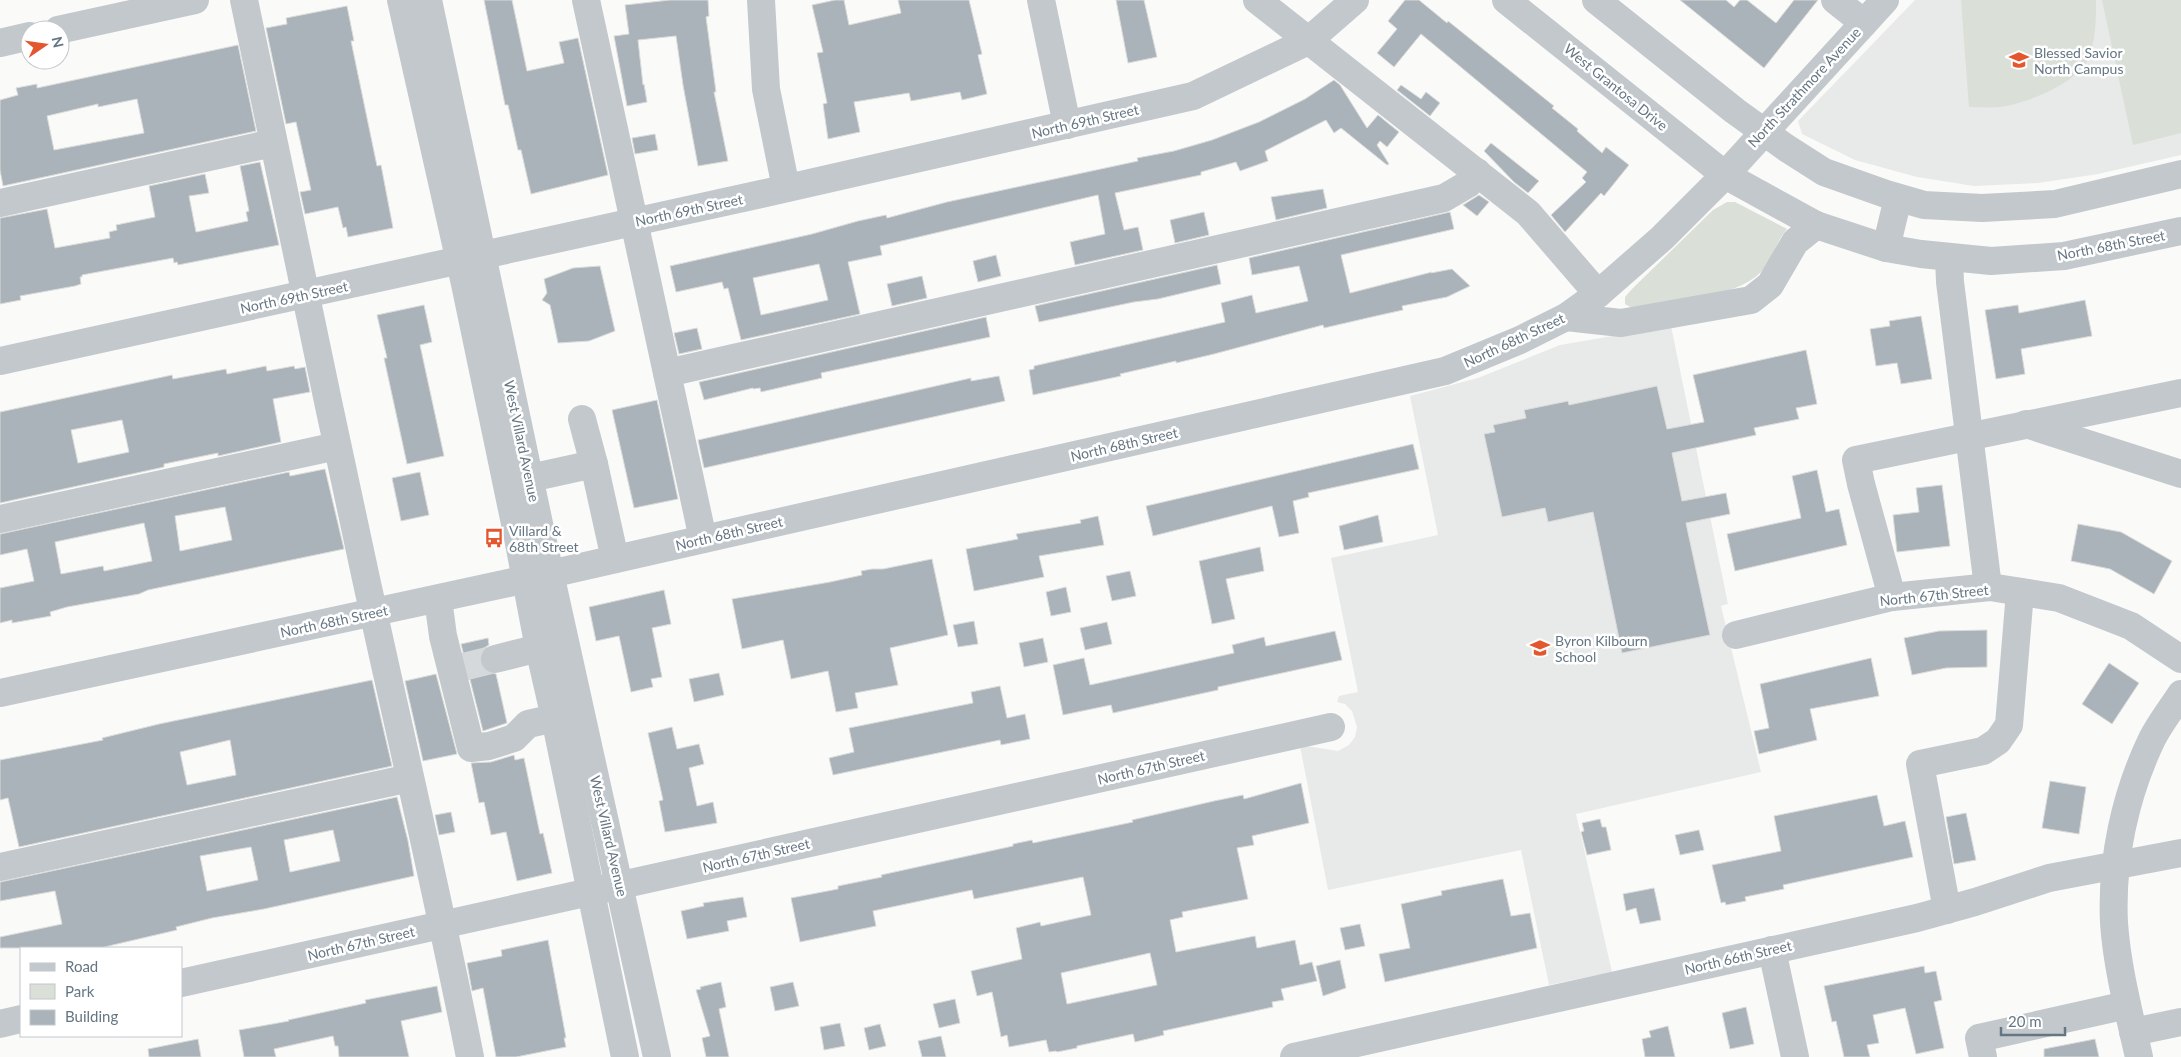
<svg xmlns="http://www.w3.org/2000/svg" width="2181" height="1057" font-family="Lato,sans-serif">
	<rect width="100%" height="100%" fill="#fafaf8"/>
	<!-- built -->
	<g fill="#e8e9e9">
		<path d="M1915,0H2181V155L2098,174L2038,183L1974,186L1917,177L1855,160L1802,134L1798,121Z"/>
		<path d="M1671,326L1728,604L1721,606L1761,772L1576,814L1612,972L1549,985L1521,850L1328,890L1300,746H1306L1338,751L1349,745L1355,737L1357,727L1352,711L1345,704L1337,702L1339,696L1358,692L1331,558L1438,535L1410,396L1478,378L1560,345Z"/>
	</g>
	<!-- green -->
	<g fill="#dadfd7">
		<path d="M1961,0H2096C2096,21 2096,41 2087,61C2075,84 2025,104 2000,107C1990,108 1979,107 1969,107Z"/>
		<path d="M2102,0H2181V133L2133,145Z"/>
		<path d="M1727,202H1735L1787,229C1776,241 1773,259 1761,272C1733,300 1671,299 1632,308L1625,304V297L1632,289L1713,210Z"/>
	</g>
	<!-- building -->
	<g fill="#aab3b9" stroke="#dcdcda" fill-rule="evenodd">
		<path d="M484,0H512L527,71L564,63L559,42L578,38L608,175L531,194L521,150H518L508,105H505Z"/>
		<path d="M670,0H708L709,16L706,17L716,92H714L728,161L698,166L683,85L676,36L638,40L643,85L644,84L647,102L627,106L614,36L629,34L625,5Z"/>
		<path d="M835,0H844L849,25L901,13L898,0H969L982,54L978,55L987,94L962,100L960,92L911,101L909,93L854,102L860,132L828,139L823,104L827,103L817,53L823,52L812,5Z"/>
		<path d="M1116,0H1144L1157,57L1128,63Z"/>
		<path d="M1405,0H1419L1447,23L1448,21L1554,106L1552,108L1578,129L1577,131L1602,153L1606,147L1629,165L1604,196L1601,193L1565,232L1551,215L1586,182L1582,178L1587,172L1421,34L1394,67L1377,53L1397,29L1388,21Z"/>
		<path d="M1680,0H1726L1734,7L1740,0H1747L1776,23L1794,0H1818L1764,68Z"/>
		<path d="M347,6L354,41H351L377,166L381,165L393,228L348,237L346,227L343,228L338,207L305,214L300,192L311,190L296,122L286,124L266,28L287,24L286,18Z"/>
		<path d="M238,45L256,131L3,186L0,170V100L18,95L16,88L37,84V88ZM137,99L144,133L54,150L47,116L98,104V107Z"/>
		<path d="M1334,80L1340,85L1367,128L1378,115L1399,132L1387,147L1380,141L1377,145L1389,164L1387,165L1341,128L1334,133L1326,120L1265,151L1268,161L1240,171L1236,162L1201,172V175L1115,193L1124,230L1138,227L1143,250L1075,265L1070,242L1105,234L1098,195L880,246L882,255L848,262L860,314L741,340L728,288L724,289L722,282L676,292L670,266L812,234L858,221L886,215L887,218L947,202L1138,161L1137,158L1174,151L1212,140L1259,122L1305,99ZM819,264L828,300L761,315L753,278Z"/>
		<path d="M1401,85L1421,99L1426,92L1440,103L1430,116L1397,90Z"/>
		<path d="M655,134L658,150L635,154L632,138Z"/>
		<path d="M1491,143L1539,181L1528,193L1514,182L1484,151Z"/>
		<path d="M260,162L279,245L178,265L177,262L174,263L173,258L82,275V277H80L81,284L75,286L20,296L21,300L0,304V218L47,209L55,248L110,238L109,232L117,230L116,225L155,217L149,186L205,174L209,193L189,196L196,232L248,221L246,212L249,211L240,166Z"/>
		<path d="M1323,189L1327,208L1276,220L1271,197Z"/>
		<path d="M1479,195L1489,202L1477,216L1463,205Z"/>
		<path d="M1204,212L1209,235L1175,243L1170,220Z"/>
		<path d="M1450,212L1454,229L1341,255L1350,293L1432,272L1431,273L1452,269L1470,286L1447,297L1402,306L1403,310L1376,316L1324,328L1323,325L1214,354L1176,363V361L1120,374L1121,376L1033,395L1029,370L1034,369V366L1225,322L1221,303L1252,295L1256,313L1308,301L1299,266L1252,275L1249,258Z"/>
		<path d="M996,255L1001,276L978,282L973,261Z"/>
		<path d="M1217,265L1221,284L1158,299L1134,302L1039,322L1035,306Z"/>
		<path d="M600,266L615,331L589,341L558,343L550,305L542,300L547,293L544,279L573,268Z"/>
		<path d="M922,276L927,298L892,306L887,284Z"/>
		<path d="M2085,300L2092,336L2021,349L2025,374L1996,379L1985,310L2018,305L2019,313Z"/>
		<path d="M424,305L432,342L420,345L444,456L407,464L384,358H387L377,315Z"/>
		<path d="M1921,316L1932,379L1901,384L1897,363L1876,366L1870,329L1890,326L1889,321Z"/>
		<path d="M986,317L990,337L821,373L822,378L761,392L760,388L753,389V388L704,400L699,382Z"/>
		<path d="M697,328L702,349L679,354L674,333Z"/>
		<path d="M1806,350L1817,404L1796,408L1799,419L1754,428L1756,435L1672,453L1682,501L1726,493L1730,514L1686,523L1710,635L1622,653L1593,512L1548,522L1545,508L1502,517L1484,434L1495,432L1493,425L1526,418L1524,410L1568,401L1569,405L1657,386L1667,429L1704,422L1693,375Z"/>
		<path d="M266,366L267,371L294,366L295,369L305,367L310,392L273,399L281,442L218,456V453L164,464V467L0,503V412L172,375L173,379L226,369L227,374ZM122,420L129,452L78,463L71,430Z"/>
		<path d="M999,376L1005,401L704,468L698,440L971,378V381Z"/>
		<path d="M657,400L678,499L634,508L612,410Z"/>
		<path d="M1413,444L1419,469L1308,493L1309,497L1293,501L1299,533L1279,537L1272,506L1153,536L1146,506Z"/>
		<path d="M325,469L344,549L148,590L139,594L67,607L50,612L51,616L12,623V620L0,623V588L34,581L27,549L0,555V534L289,472L290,476ZM225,507L232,540L180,551L175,516ZM144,523L152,561L104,571L103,566L61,574L55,542Z"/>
		<path d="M1817,470L1826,512L1839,509L1847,545L1735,571L1727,534L1801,518L1792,476Z"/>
		<path d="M420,472L429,515L401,521L392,478Z"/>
		<path d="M1942,485L1950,546L1897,552L1893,515L1919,512L1916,488Z"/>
		<path d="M1378,515L1383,542L1344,550L1339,526Z"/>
		<path d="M1098,516L1104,545L1039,556L1044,577L974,591L966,549L1018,539L1016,534L1081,523L1080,520Z"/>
		<path d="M2078,524L2121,532L2172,561L2154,594L2110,569L2071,561Z"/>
		<path d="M1260,547L1264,571L1226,579L1235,619L1212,624L1199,561Z"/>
		<path d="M932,559L948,635L890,648L898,685L855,693L858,708L836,712L828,671L791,679L783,640L742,649L732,599L830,582L862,575L861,571L872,569H883Z"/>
		<path d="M1130,571L1136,596L1112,601L1106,576Z"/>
		<path d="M1066,587L1071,612L1051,616L1046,592Z"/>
		<path d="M664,590L671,624L652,628L662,677L651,679L653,687L631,692L619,636L596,641L589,607Z"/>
		<path d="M974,621L978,644L958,647L953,625Z"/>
		<path d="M1107,622L1112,644L1085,650L1080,628Z"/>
		<path d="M1987,630V667L1946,668L1912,675L1904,638L1939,631Z"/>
		<path d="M1335,631L1342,660L1218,687V690L1113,713L1111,705L1063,715L1053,665L1084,658L1090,685L1234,653L1232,645L1264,637L1266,646Z"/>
		<path d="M488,638L489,645L484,648L480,654V662L484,670L496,674L507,723L483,731L461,644Z"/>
		<path d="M1043,638L1048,662L1024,667L1019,643Z"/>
		<path d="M1871,658L1879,696L1810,709L1817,740L1759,754L1754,731L1769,728L1760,684Z"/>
		<path d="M2109,663L2139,683L2112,724L2082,704Z"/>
		<path d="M719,673L724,695L694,702L689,679Z"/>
		<path d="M436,674L457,754L423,761L405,681Z"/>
		<path d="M372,680L392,766L19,847L8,798L0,800V760L103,740L102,738L159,724ZM230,740L236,775L187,785L180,752Z"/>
		<path d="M1000,686L1007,718L1025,714L1030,739L1001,745L1000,740L833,775L829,758L854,752L849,728L973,703L971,692Z"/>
		<path d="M672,727L677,749L699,744L704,764L689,768L697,806L713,802L717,823L665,832L659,801L663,800L648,733Z"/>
		<path d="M514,755L515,760L524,758L540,834L543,833L552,873L517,881L506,832L491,835L484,802L479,803L471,763L491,762Z"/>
		<path d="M2050,781L2086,787L2079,834L2042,828Z"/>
		<path d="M1301,783L1309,823L1252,836L1254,845L1237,848L1248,899L1182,912L1183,917L1170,920L1176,952L1255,936L1257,948L1295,940L1300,965L1312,962L1317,981L1281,989L1284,1000L1272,1002L1273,1007L1163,1031L1164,1035L1135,1042L1133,1034L1077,1046V1048L1057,1052L1056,1051L1049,1052L1046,1040L1009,1047L1007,1035L1001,1037L992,992L977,996L971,971L1022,959L1016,928L1040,922L1041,926L1091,915L1083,877L974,899L972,890L873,911L876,926L800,942L791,898L838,889V886L882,877L881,875L1013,846V844L1032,840L1033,843L1133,822L1132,820L1214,801L1243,795L1244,799ZM1150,953L1157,985L1067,1004L1061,973Z"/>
		<path d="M1877,795L1884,826L1905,821L1913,857L1783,885L1784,889L1745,897L1746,901L1726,905L1725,902L1721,903L1712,865L1781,851L1774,816Z"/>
		<path d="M397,797L408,841L414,876L264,909L212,918L176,927L177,930L100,948H0V937L62,924L55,891L0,901V882ZM333,830L340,861L290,872L284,840ZM251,847L258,880L207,891L200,856Z"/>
		<path d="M451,812L455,832L439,835L435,815Z"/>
		<path d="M1966,813L1976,860L1954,864L1946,817Z"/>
		<path d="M1600,819L1602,827H1606L1611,850L1587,855L1581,832L1584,831L1582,823Z"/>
		<path d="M1699,830L1704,850L1680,855L1675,835Z"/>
		<path d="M1503,879L1511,916L1530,913L1537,948L1385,982L1379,954L1410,948L1401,904L1442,895L1441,891Z"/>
		<path d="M1654,888L1661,920L1640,924L1636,908L1626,911L1623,894Z"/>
		<path d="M743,897L747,917L727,921L729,931L687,939L681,911L704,906L703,903Z"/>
		<path d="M1360,924L1365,946L1345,950L1340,928Z"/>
		<path d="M548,940L566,1038H564L566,1047L516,1057H496L483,988L472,991L467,963L502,956L501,950Z"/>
		<path d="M1340,960L1346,988L1323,996L1316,966Z"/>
		<path d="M1924,966L1925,973L1936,971L1942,1000L1934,1002L1944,1048L1916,1054L1905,1008L1873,1015L1879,1043L1867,1045L1870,1057H1844L1836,1021L1832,1022L1824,986Z"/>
		<path d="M721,982L726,1007L719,1009L729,1057H706L702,1038L710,1036L696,990L701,989L700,987Z"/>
		<path d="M793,982L799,1006L775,1011L770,987Z"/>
		<path d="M437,986L442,1012L401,1021L409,1057H339L338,1046H335L333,1036L274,1049L276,1057H244L239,1030L289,1021L288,1020L366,1003L365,1000Z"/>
		<path d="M955,999L960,1023L939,1028L933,1004Z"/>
		<path d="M1746,1007L1754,1044L1730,1049L1722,1013Z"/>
		<path d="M840,1023L845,1046L824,1050L820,1027Z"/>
		<path d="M880,1024L886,1046L869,1050L864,1028Z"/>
		<path d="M1668,1026L1675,1057H1645L1642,1039L1651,1037L1649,1031Z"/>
		<path d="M941,1036L946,1057H922L918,1041Z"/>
		<path d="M198,1039L201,1057H149L148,1049Z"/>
		<path d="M2095,1039L2099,1057H2044V1049Z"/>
	</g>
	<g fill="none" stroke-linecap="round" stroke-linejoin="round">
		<!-- minor-tunnel -->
		<path stroke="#d5d9db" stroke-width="28" stroke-dasharray="28 14" stroke-linecap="butt" d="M463,667L495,659"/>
		<!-- minor -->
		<g stroke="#c3c8cc" stroke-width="28">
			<path d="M244,0C285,191 323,383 365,574C400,735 438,895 470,1057"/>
			<path d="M401,0L465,284L518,538L539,648L555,718L625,1057"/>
			<path d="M428,0L541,533L657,1057"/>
			<path d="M586,0L703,539"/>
			<path d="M761,0L766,89L786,188"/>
			<path d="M1041,0L1067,125"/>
			<path d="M1257,0L1528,213L1598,294"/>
			<path d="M1506,0L1725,175L1816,225L1886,248L1921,254L1991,261L2064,256L2181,231"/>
			<path d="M1596,0L1735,111L1785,147L1824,172L1886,194L1924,205L1982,208L2055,204L2181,174"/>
			<path d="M1835,0L1864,23"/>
			<path d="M58,30L195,0"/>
			<path d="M0,43L30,36"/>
			<path d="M0,203L273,143"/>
			<path d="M1886,248L1898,198"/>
			<path d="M1949,257L1950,282L1988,587"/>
			<path d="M1566,317L1621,323L1751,300L1770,285L1795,242L1816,225"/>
			<path d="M0,361L761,194L1193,96L1308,41L1355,0"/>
			<path d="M667,373L1444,198L1468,184L1477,172"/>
			<path d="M582,419L594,464"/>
			<path d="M2026,424L2181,474"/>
			<path d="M530,478L594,464L615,559"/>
			<path d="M0,519L337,446"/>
			<path d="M1892,597L1861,484L1856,460L2181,393"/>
			<path d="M438,599L443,636L471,748L489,746L514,738L528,724L555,718"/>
			<path d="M1736,635L1892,597L1990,587L2059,598L2131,626L2181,659"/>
			<path d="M495,659L539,648"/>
			<path d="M0,693L550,574L1445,371L1520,340L1566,317L1598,294L1662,238L1725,175L1885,0"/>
			<path d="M0,867L410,778"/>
			<path d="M1947,910L1920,764L1983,751L1998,741L2009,725L2020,592"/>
			<path d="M1772,950L1795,1057"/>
			<path d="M181,983L1331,727"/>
			<path d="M0,1024L21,1019"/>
			<path d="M2133,1032L2181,1022"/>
			<path d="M1294,1057L1917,918L1975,902L2049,878L2181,853"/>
			<path d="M1983,1057L1979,1038L2127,1005"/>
			<path d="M2139,1057C2129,1013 2117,967 2114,923C2111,860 2125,795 2152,739C2160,723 2172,708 2181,694"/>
		</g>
	</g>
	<!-- icons -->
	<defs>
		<symbol id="school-bare" viewBox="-9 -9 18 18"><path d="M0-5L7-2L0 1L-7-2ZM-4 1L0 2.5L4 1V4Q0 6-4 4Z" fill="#e4572e" stroke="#fff" stroke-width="2.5" paint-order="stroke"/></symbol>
		<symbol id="bus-bare" viewBox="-9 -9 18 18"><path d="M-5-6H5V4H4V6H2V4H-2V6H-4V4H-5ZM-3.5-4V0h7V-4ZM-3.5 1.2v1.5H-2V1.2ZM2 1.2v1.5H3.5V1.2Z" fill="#e4572e" stroke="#fff" stroke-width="2.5" paint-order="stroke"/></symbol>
	</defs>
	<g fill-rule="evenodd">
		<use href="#school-bare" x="2005" y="46" width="28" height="28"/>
		<use href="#bus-bare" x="480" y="524" width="28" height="28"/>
		<use href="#school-bare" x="1526" y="634" width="28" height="28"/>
	</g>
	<g text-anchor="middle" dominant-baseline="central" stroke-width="5" stroke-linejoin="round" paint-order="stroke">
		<!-- poi labels -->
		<g font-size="14" fill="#657683" stroke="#fff" text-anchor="start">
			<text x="2034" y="52">Blessed Savior<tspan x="2034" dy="16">North Campus</tspan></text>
			<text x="509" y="530">Villard &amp;<tspan x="509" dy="16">68th Street</tspan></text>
			<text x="1555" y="640">Byron Kilbourn<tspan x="1555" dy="16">School</tspan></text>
		</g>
		<!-- street labels -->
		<g font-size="14" fill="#657683" stroke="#fff">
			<text transform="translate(1616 87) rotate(39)">West Grantosa Drive</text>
			<text transform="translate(1804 87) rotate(-47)">North Strathmore Avenue</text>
			<text transform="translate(1085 121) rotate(-13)">North 69th Street</text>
			<text transform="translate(689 210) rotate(-12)">North 69th Street</text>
			<text transform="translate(2111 245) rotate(-11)">North 68th Street</text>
			<text transform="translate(294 297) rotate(-12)">North 69th Street</text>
			<text transform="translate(1514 340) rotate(-25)">North 68th Street</text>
			<text transform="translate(522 441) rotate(78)">West Villard Avenue</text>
			<text transform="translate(1124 444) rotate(-13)">North 68th Street</text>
			<text transform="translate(729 533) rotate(-13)">North 68th Street</text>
			<text transform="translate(1934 595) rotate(-6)">North 67th Street</text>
			<text transform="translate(334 621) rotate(-12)">North 68th Street</text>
			<text transform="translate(1151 767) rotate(-13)">North 67th Street</text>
			<text transform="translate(609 836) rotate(77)">West Villard Avenue</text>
			<text transform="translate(756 855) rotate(-13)">North 67th Street</text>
			<text transform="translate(361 943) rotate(-13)">North 67th Street</text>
			<text transform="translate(1738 957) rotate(-13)">North 66th Street</text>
		</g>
	</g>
	<!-- legend -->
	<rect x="20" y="947" width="162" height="90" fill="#ffffff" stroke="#c1c8cd"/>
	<rect x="30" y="963" width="25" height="8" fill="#c3c8cc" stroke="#c1c8cd"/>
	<text x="65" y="972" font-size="15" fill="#657683">Road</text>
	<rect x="30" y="984" width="25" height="15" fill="#dadfd7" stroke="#c1c8cd"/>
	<text x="65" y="997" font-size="15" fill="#657683">Park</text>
	<rect x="30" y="1010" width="25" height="15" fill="#aab3b9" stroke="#c1c8cd"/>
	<text x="65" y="1022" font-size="15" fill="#657683">Building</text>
	<!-- north arrow -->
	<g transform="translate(45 45) rotate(77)"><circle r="24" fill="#ffffff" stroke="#c1c8cd"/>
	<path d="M0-4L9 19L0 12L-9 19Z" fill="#e4572e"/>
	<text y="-8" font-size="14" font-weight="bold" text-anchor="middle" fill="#657683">N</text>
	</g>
	<!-- scale -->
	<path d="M2001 1027v8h64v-8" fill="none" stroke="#657683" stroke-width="2.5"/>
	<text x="2008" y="1027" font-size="15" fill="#657683" stroke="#ffffff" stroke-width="4" paint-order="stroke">20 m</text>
</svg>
